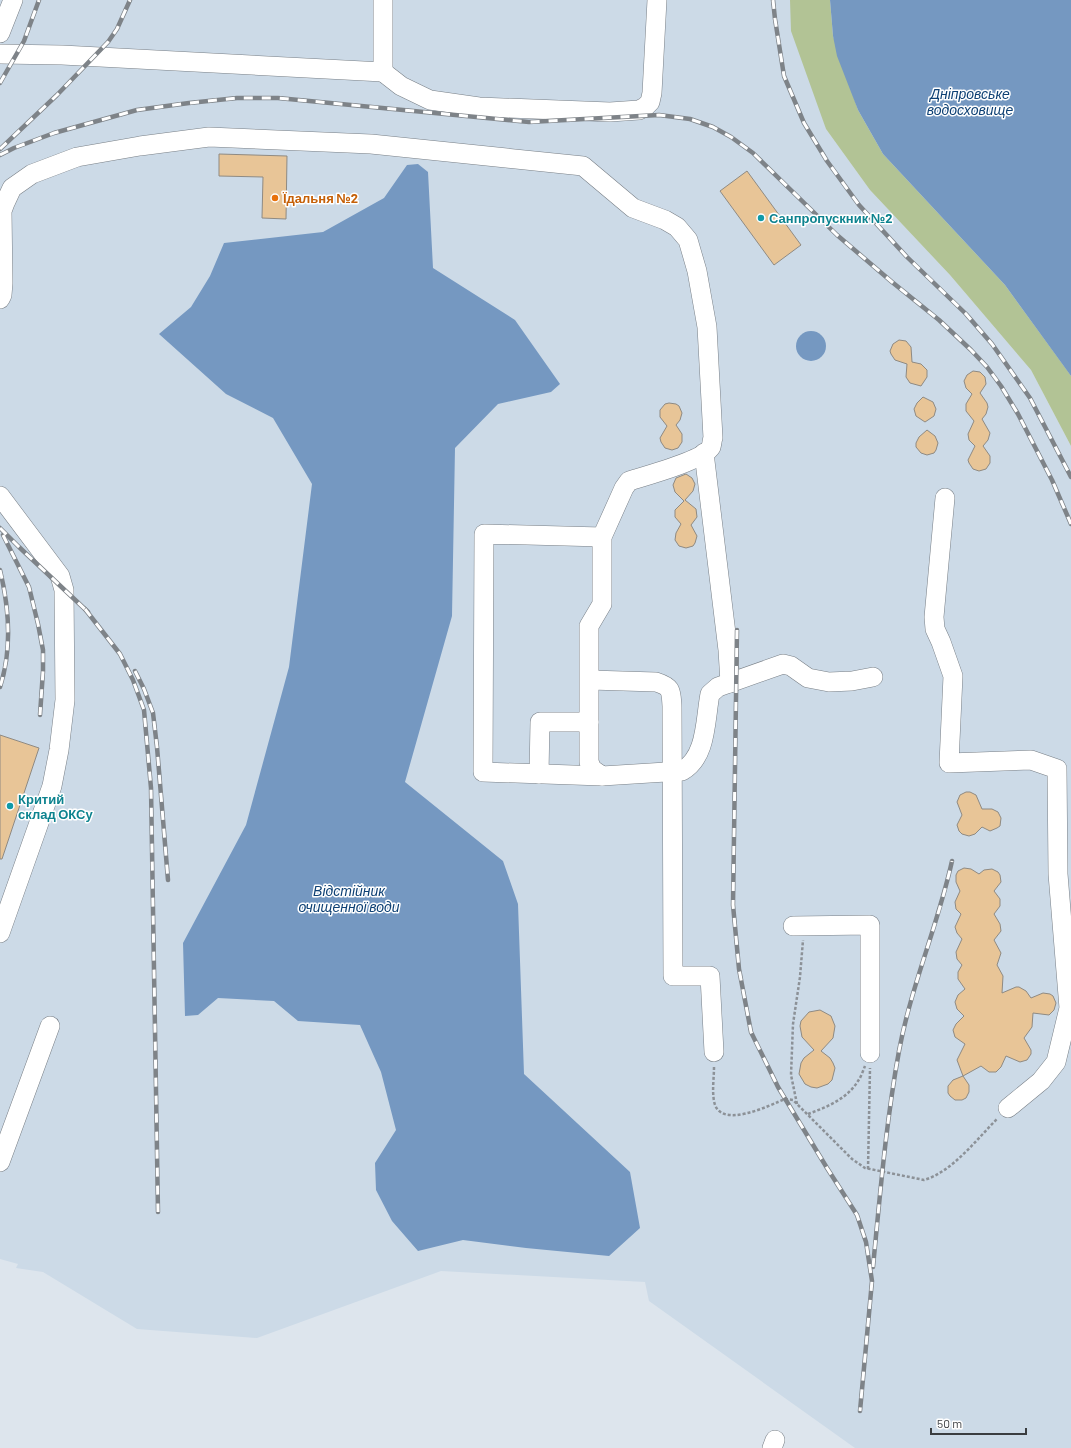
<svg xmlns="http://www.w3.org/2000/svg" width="1071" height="1448" font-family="Barlow,sans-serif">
	<rect width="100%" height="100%" fill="#dde5ed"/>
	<!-- built -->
	<path fill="#ccdae7" d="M0,0H790L826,129L870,190L950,275L1031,370L1071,446V1448H855L649,1301L645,1282L441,1271L257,1338L137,1329L43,1272L16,1268L18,1264L0,1259Z"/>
	<!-- green -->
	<path fill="#b2c395" d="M790,0H830L833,36L858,110L883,154L1005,285L1069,373L1071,376V446L1031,370L950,275L870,190L826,129L791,31Z"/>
	<!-- water -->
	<g fill="#7598c1">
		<path d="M830,0H1071V376L1005,285L883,154L858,110L837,56L833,36Z"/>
		<path d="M418,164L428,172L433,268L515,320L560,384L551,392L498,404L455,448L452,616L405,782L503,861L518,904L524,1074L630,1172L640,1228L609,1256L526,1248L463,1240L418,1251L392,1221L376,1190L375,1163L396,1130L381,1072L360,1025L298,1021L274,1001L218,998L198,1015L185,1016L183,943L246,825L289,667L312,484L273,418L226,394L159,334L191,307L210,276L224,243L323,232L384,198L407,165Z"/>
		<circle cx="811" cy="346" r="15"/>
	</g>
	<!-- building -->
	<g fill="#e8c597" stroke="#8f8a82">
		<path d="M219,154L287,156L286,219L262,218L263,177L219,176Z"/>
		<path d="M747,171L801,245L774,265L720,191Z"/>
		<path d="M899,340L906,341L911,347L912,362L921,364L927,370V377L921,386L910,383L906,377L907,364L895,360L891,354L890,351L893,344Z"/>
		<path d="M973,371L980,372L985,377L986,384L980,393L987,403L988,407L986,414L982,419L990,433L988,440L983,446L990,456V463L986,469L979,471L973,469L969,463L968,460L975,446L969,440L968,434L974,421L966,411V404L972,394L966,388L964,381L967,375Z"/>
		<path d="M923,397L933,402L936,409L934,416L925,422L916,416L914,409L917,403Z"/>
		<path d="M669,403L676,404L679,406L682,413L680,420L676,425L682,434V442L678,448L672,450L665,448L661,442L660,438L667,426L660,417V410L665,404Z"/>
		<path d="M927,430L935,436L938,443L936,450L934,453L927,455L921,453L916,447V443L919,437Z"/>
		<path d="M686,474L692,478L695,484L693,491L685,500L696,509L697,517L691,525L697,536L695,543L693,546L686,548L679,546L675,540L676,533L681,524L675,517V510L684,501L675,492L673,485L676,478Z"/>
		<path d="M0,735L39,748L2,859H0Z"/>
		<path d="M966,792H970L976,795L982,809H992L998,812L1001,818L1000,826L997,828L990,831L982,827L975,834L969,836L962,834L959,831L957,825L962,815L957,802L960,795Z"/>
		<path d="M964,868L971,869L979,874L984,870L992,869L998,872L1000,875L1001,882L994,891L1000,899V906L994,914L1000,924L1001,931L994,940L1001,953L997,965L1003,976L1002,993L1016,987H1019L1026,991L1031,998L1043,993L1050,994L1053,996L1056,1003L1054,1010L1049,1015L1033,1013L1032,1027L1024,1038L1031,1050V1054L1027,1060L1020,1062L1006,1056L1001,1067L996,1072H989L981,1066L963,1076L957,1060L965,1044L955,1037L953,1030L956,1024L964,1016L957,1009L955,1002L958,995L965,989L958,979V972L962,965L957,959L956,952L962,939L957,933L955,927L961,914L956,909L955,902L960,891L956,882V875L958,871Z"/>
		<path d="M820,1010L831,1016L835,1026L833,1038L821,1051L830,1058L833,1063L835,1068L832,1080L828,1084L817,1088L811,1087L805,1084L799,1074L801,1063L804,1058L814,1050L802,1037L800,1026L801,1021L809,1012Z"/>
		<path d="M963,1076L969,1085V1092L966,1098L962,1100H955L950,1096L948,1093V1086L953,1080Z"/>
	</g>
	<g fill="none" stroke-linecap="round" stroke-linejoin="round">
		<defs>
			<g id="minor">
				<path d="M0,33L13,0"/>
				<path d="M0,54L62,55L383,72V0"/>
				<path d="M383,72L401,86L430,100L479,107L610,112L639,110L645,107L650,102L652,93L657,0"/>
				<path d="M0,299L2,295L3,283L2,211L5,203L12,188L32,174L77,157L140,146L209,137L371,144L583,166L633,208L665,220L677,227L688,240L697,271L707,327L713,438C712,440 712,444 711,447C704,460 645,476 629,481L624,488L602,537V604L589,626V762L592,769L602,776L682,771C707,757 705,720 710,694L718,687L783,664L791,666L808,678L829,682L852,681L873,677"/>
				<path d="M704,453L728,650L730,683"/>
				<path d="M0,496L60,576L64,590L65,700L59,750L52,786L0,933"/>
				<path d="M945,498L934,617L935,629L941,642L953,676L949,763L1031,760L1057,769L1058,874L1069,1008L1056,1062L1041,1081L1008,1108"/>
				<path d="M590,680L656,682C672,687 671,691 672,706L673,976H710L714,1052"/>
				<path d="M539,774L540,722H589"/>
				<path d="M602,776L483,772L484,534L602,537"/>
				<path d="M793,926L870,925V1053"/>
				<path d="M0,1162L50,1026"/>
				<path d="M772,1448L775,1440"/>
			</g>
		</defs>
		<!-- minor casing -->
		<use href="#minor" stroke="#787f86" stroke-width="20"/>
		<!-- path -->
		<g stroke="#8c9197" stroke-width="2.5" stroke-dasharray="3 2" stroke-linecap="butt">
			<path d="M714,1067C714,1078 712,1090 714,1101C719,1131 770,1105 785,1099L793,1100L852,1159L865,1168L924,1180C952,1172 977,1139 997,1119"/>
			<path d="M797,1104L791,1075L793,1024L800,977L803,940"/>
			<path d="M808,1114C827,1107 847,1099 858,1081C861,1077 863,1071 865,1066"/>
			<path d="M868,1169L870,1068"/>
		</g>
		<!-- minor -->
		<use href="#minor" stroke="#fff" stroke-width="19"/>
		<defs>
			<g id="rail">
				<path d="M773,0L775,19L784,76L804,123L827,161L859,205L907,257L966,314L992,344L1030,398L1071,477"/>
				<path d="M0,83L24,41L39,0"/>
				<path d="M0,149L57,95L108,42L117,29L130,0"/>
				<path d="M0,155L14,148L54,133L137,110L189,103L237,98H278L529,122L659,115L690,119L713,127L731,137L753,153L837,235L892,282L939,320L971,350L987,367L1001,386L1018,414L1052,480L1071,524"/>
				<path d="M0,528L19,547L88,612"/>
				<path d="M3,535L29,587L38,624L43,650V671L40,715"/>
				<path d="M0,570C9,607 12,650 0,687"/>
				<path d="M85,609L120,654L133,680L144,710L151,788L158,1212"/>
				<path d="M737,630L733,905L739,969L751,1032L778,1087L827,1168L857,1215L866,1242L872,1281L860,1411"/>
				<path d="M135,671L144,689L153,713L157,747L168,880"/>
				<path d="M873,1267C880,1195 886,1122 899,1051C911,986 938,925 952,861"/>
			</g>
		</defs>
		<!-- rail casing -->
		<use href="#rail" stroke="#7e8388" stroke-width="4.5"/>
		<!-- rail -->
		<use href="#rail" stroke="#fff" stroke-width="3" stroke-dasharray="9" stroke-linecap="butt"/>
	</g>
	<!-- markers -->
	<circle fill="#e8710a" stroke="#fff" stroke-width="1.5" cx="275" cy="198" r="4"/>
	<g fill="#0f9aa8" stroke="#fff" stroke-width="1.5">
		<circle cx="761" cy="218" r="4"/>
		<circle cx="10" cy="806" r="4"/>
	</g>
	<g text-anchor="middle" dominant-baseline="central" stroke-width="3" stroke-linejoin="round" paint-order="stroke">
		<!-- food labels -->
		<g font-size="13" font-weight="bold" fill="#c56008" stroke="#fff" text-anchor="start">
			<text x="283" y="198">Їдальня №2</text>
		</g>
		<!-- culture labels -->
		<g font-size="13" font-weight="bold" fill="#0d838f" stroke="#fff" text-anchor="start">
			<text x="769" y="218">Санпропускник №2</text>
			<text x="18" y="799">Критий<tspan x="18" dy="15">склад ОКСу</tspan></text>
		</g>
		<!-- water labels -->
		<g font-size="14" font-style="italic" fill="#0d4074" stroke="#fff">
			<text x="970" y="93">Дніпровське<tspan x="970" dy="16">водосховище</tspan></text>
			<text x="349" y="890">Відстійник<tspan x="349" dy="16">очищенної води</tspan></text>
		</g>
	</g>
	<!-- scale -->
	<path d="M931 1428v6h95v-6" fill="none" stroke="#3a3d40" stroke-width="2"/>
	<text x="937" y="1428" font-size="12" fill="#3a3d40" stroke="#ffffff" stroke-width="3" paint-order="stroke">50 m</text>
</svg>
